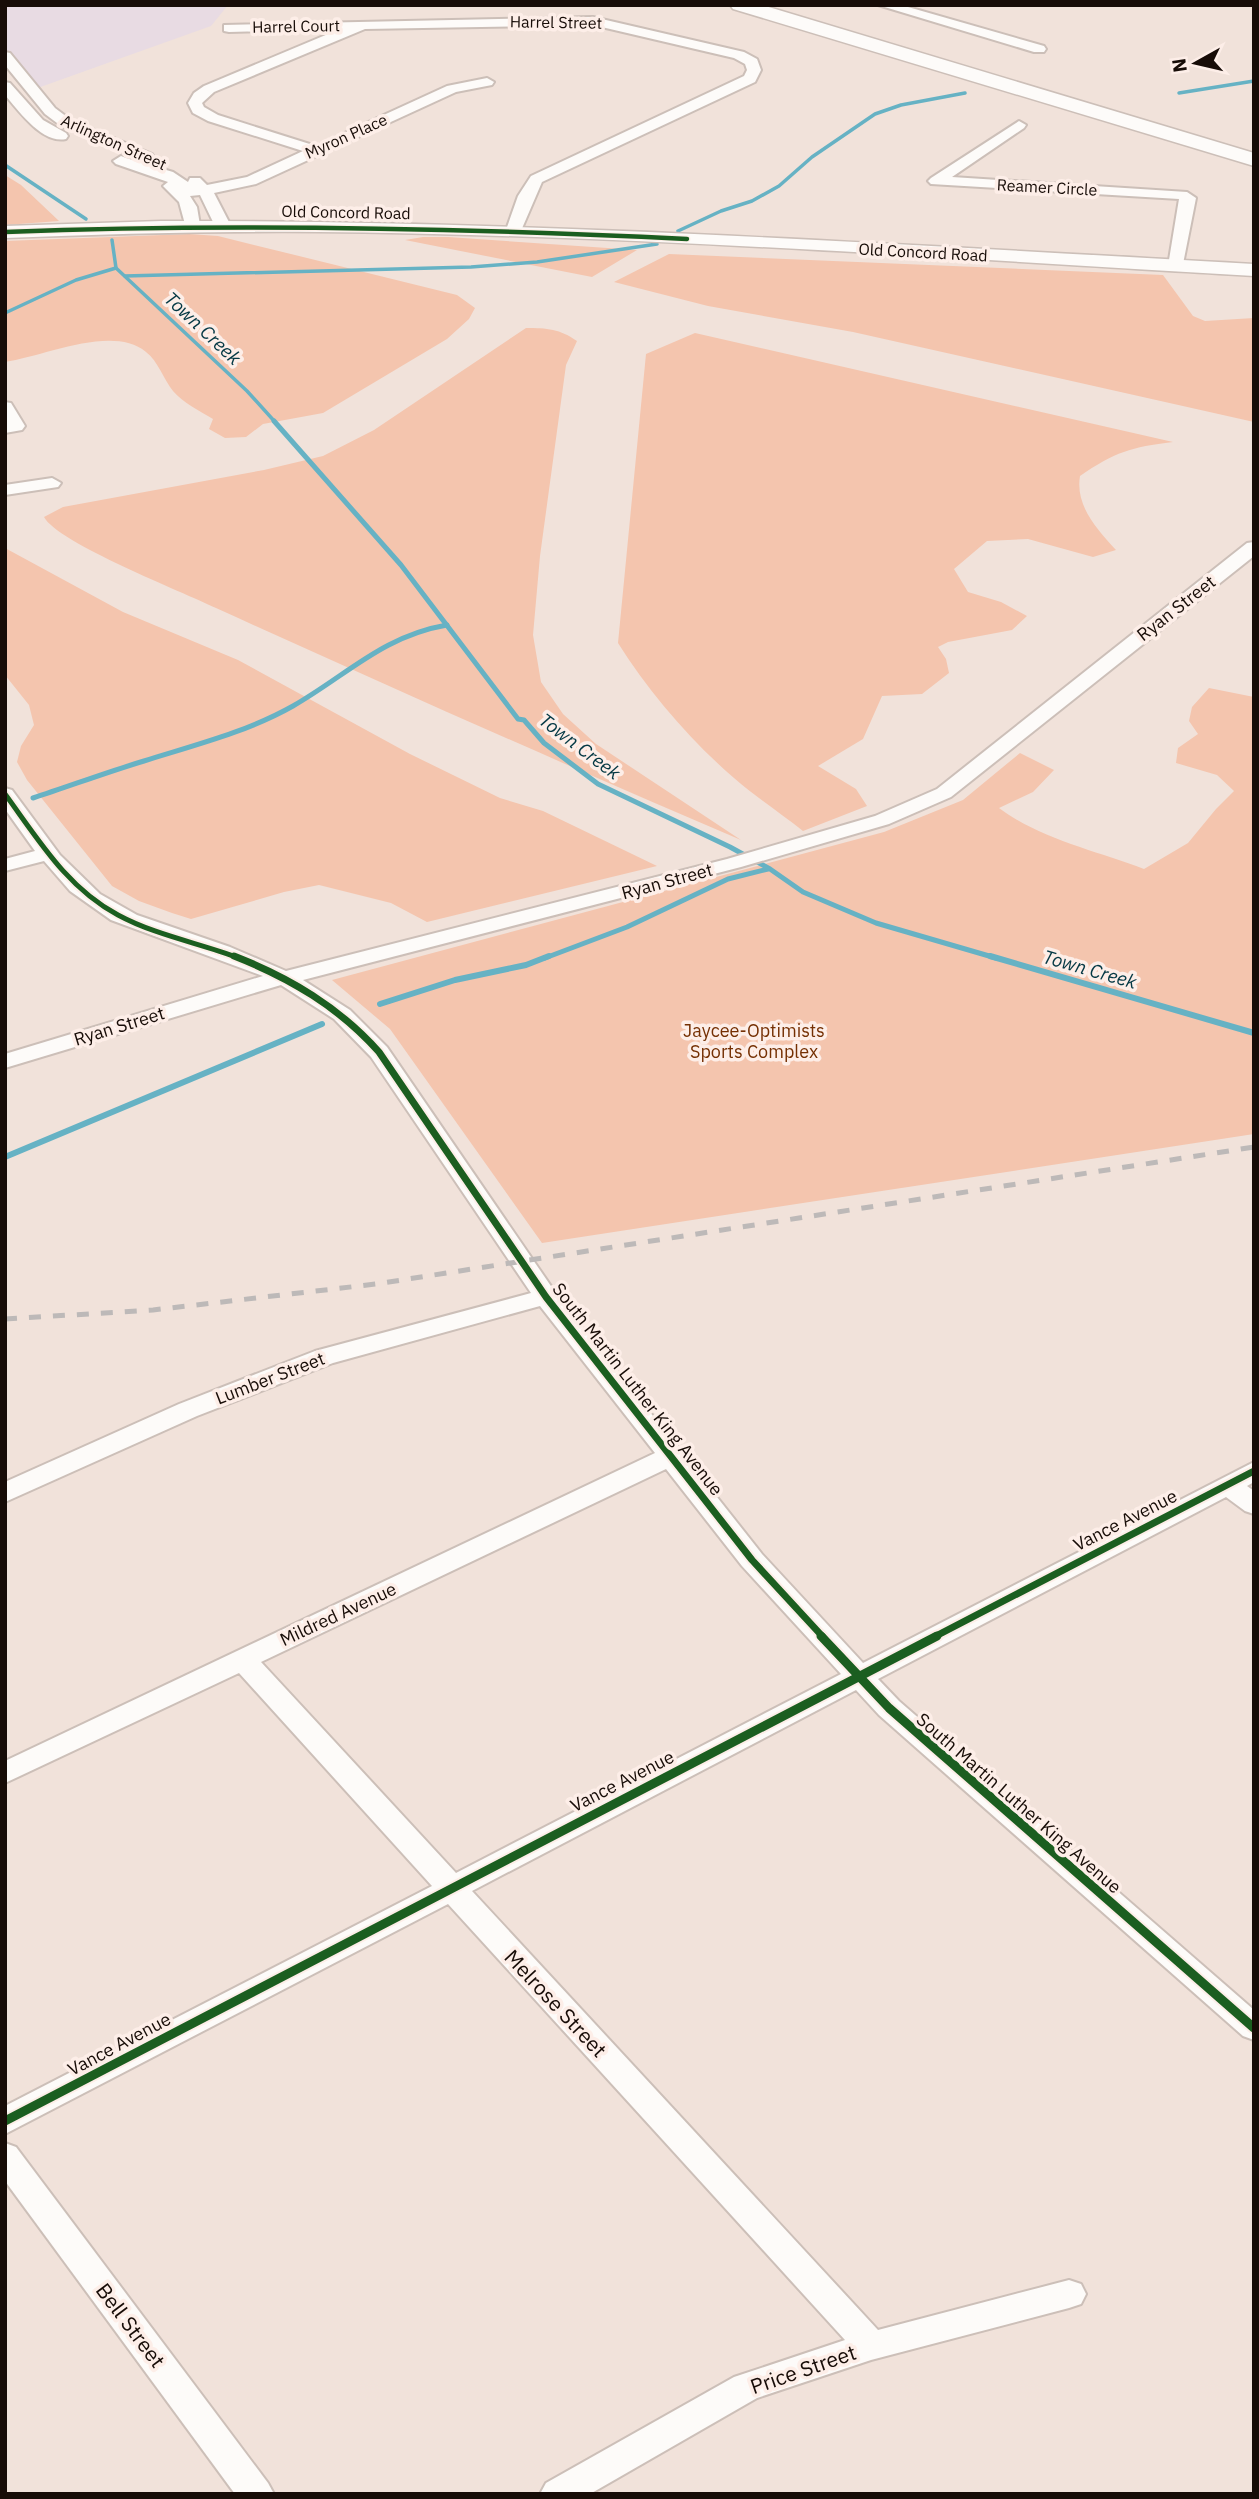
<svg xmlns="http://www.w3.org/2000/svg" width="1259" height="2499" font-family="'IBM Plex Sans',sans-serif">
	<rect width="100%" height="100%" fill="#f1e2da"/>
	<!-- commercial -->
	<path fill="#e8dbe3" d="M5,5H228L211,26L32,90L5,56Z"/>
	<!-- green -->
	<g fill="#f4c5ae">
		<path d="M5,175L21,185L59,221L5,225Z"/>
		<path d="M189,234L218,236L457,295L475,308L469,319L447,339L323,413L263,424L246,437L225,438L209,429L213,419C200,411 183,403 173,391C164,380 158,361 146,352C112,324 43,357 5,362V241Z"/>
		<path d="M423,237H448L637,250L592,277L405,240Z"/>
		<path d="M669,254L1163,275L1193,316L1205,321L1254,318V422L853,332L708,306L614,282Z"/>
		<path d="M526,328C547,328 560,329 577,341L566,365L540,556L533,635L541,682L563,714L596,744L741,840C565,765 390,687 216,608C183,592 58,543 44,517L63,507L264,470L323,456L374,430Z"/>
		<path d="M695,333L1173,442C1131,447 1115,452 1080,476C1075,506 1097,529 1116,550L1093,557L1028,539L987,541L954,569L968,592L1001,602L1027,616L1012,630L948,642L938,647L946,659L949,673L922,694L882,696L863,739L818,766L856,789L867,806L803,831C780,813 756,797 734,778C690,740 649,692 618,643L646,354Z"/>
		<path d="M5,548L123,612L238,660L410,754L500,798L543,811L657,866L427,922L391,903L319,885L284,892L191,919L172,913L139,901L112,886L27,780L17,762L21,746L34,725L29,705L5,675Z"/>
		<path d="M1209,688L1254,697V1134L542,1243L390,1029L332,980L884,832L963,800L1020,753L1054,770L1033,792L999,808C1040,839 1097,851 1144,869L1188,843L1216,809L1234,791L1217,775L1176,763L1178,748L1198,734L1189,721L1192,707Z"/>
	</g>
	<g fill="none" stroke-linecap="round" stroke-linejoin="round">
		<!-- stream-far2 -->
		<g stroke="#66b2c4" stroke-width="3.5">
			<path d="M1179,93L1254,81"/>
			<path d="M5,165L86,219"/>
			<path d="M678,231L721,211L752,201L779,186L812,157L875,114L901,105L965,93"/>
			<path d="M112,240L116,268L247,391L276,423"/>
			<path d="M125,276L471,267L537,262L657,244"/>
			<path d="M5,313L76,280L116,268"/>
		</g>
		<!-- stream-far1 -->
		<g stroke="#66b2c4" stroke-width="5">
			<path d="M274,421L401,565L518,719L524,720L544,743L598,784L730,847L770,869L803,892L876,923L996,958"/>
			<path d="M33,798C70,786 107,772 144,761C195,745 247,732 293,706C347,675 383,636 447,625"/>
			<path d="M545,958L627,927L728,879L768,869"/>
		</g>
		<!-- stream -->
		<g stroke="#66b2c4" stroke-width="6">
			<path d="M990,956L1254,1033"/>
			<path d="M380,1004L455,980L526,965L549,956"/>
			<path d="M5,1157L322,1024"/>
		</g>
		<defs>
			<g id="minor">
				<path d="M878,5H901L1044,46L1046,49L1044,52H1034Z"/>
				<path d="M593,17L744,52L757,59L761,70L755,82L542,182L520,233L514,235L506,230L518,196L531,176L744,76L747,70L745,64L734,58L593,25L365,29L214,92L202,103L204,107L218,115L316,146L447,86L487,78L494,82L492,85L456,92L256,184L214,193L230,224L222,229L214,224L200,195L190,196L197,207L200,225L192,230L186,228L179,202L163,186L168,182L116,164L113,161L121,156L126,158L173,172L188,182L190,178H200L207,185L247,177L303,151L208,121L193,113L188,103L194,93L204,86L340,29L229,32L224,31V25Z"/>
				<path d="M5,52L10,53L55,108L71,120L152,154L154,157L152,160H142L61,126L45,114L5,65Z"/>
				<path d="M5,82L10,83L43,120L66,133L68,136L66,139C42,144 19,111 5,95Z"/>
				<path d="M1019,121L1026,125L1024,128L952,177L1187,192L1196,198L1182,269L1176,271L1168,266L1179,199L931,184L928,181L931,178Z"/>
				<path d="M5,402L11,403L25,426L22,430L5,433Z"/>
				<path d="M52,478L61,483L58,487L5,495V485Z"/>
				<path d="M1254,542V556L951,797L889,824L741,867L303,980L350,1010L387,1047L555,1292L762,1554L863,1663L1254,1462V1482L1247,1486L1254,1491V1514L1245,1511L1226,1497L878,1679L899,1701L1254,2010V2040L1243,2036L879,1715L856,1690L472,1891L878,2330L1069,2280L1081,2284L1086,2294L1081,2304L1069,2308L871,2360L757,2398L590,2494H540L546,2483L734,2377L845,2340L448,1904L5,2134V2106L432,1886L239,1673L5,1783V1761L655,1453L540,1306L333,1363L197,1416L5,1502V1482L179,1404L315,1351L531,1293L371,1057L334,1019L281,985L5,1068V1054L263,976L111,920L70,891L44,861L5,871V859L35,851L5,809V788L12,790L60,855L100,894L137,915L230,947L286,971L727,859L875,816L937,789L1247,543ZM666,1469L742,1566L841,1674L456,1873L261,1662Z"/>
				<path d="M5,2143L16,2147L268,2483L274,2494H235L5,2181Z"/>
			</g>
			<path id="major" d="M161,221C526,220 890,244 1254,264V276C942,258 631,235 319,232C214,231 110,234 5,238V226Z"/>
			<path id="highway" d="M730,5H762L1254,153V166L733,9Z"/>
		</defs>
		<!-- minor casing -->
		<use href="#minor" stroke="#ccbfb8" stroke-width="4"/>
		<!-- major casing -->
		<use href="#major" stroke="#ccbfb8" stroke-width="3"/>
		<!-- highway casing -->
		<use href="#highway" stroke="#ccbfb8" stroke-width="3"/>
		<!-- minor -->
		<use href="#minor" fill="#fdfbf9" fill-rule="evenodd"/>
		<!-- major -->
		<use href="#major" fill="#fdfbf9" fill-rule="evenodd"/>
		<!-- highway -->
		<use href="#highway" fill="#fdfbf9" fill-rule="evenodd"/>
		<!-- rail -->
		<path stroke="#bdb9b8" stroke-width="5" stroke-dasharray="12 12" stroke-linecap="butt" d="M5,1319L153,1310L376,1284L1254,1147"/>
		<defs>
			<path id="cycleway-far3" d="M5,232C233,223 460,228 687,239"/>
			<path id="cycleway-far2" d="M5,794C38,839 67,888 118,915C155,935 199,943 239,958"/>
			<g id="cycleway-far1">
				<path d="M234,956C290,978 339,1007 379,1052L546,1297L752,1560L823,1637"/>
				<path d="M934,1637L1254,1471"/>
			</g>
			<g id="cycleway">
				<path d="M821,1636L889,1708L1254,2028"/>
				<path d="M5,2121L937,1636"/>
			</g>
		</defs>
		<!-- cycleway-far3 casing -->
		<use href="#cycleway-far3" stroke="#fdeee8" stroke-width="7"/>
		<!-- cycleway-far2 casing -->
		<use href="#cycleway-far2" stroke="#fdeee8" stroke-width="9"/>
		<!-- cycleway-far1 casing -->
		<use href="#cycleway-far1" stroke="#fdeee8" stroke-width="11"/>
		<!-- cycleway casing -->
		<use href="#cycleway" stroke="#fdeee8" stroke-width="13"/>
		<!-- cycleway-far3 -->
		<use href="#cycleway-far3" stroke="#1b5e20" stroke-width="4.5"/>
		<!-- cycleway-far2 -->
		<use href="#cycleway-far2" stroke="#1b5e20" stroke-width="5"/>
		<!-- cycleway-far1 -->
		<use href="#cycleway-far1" stroke="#1b5e20" stroke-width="7"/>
		<!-- cycleway -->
		<use href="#cycleway" stroke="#1b5e20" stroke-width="9"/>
	</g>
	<g text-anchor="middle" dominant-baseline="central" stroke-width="7" stroke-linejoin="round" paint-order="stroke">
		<!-- far-street labels -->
		<g font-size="16" fill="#170c07" stroke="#fdeee8">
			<text transform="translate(556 22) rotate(1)">Harrel Street</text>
			<text transform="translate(296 26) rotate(-1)">Harrel Court</text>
			<text transform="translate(346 136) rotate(-24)">Myron Place</text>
			<text transform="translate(114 142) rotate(24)">Arlington Street</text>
			<text transform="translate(1047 187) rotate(3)">Reamer Circle</text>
			<text transform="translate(346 212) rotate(1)">Old Concord Road</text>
			<text transform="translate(923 252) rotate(3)">Old Concord Road</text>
		</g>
		<!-- street labels -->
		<g font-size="18" fill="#170c07" stroke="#fdeee8">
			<text transform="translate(1176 608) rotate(-38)">Ryan Street</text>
			<text transform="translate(667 881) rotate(-15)">Ryan Street</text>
			<text transform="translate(119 1026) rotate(-17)">Ryan Street</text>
			<text transform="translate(270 1378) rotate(-21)">Lumber Street</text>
			<text transform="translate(638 1389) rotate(52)">South Martin Luther King Avenue</text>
			<text transform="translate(1125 1520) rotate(-27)">Vance Avenue</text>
			<text transform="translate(338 1614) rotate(-25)">Mildred Avenue</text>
			<text transform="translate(622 1781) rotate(-27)">Vance Avenue</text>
			<text transform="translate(1019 1803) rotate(41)">South Martin Luther King Avenue</text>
			<text transform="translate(119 2044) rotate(-28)">Vance Avenue</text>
		</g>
		<!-- park labels -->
		<g font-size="18" fill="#753003" stroke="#fdeee8">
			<text x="754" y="1030">Jaycee-Optimists<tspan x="754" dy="21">Sports Complex</tspan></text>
		</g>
		<!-- water labels -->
		<g font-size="19" font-style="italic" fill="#043844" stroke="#fdeee8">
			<text transform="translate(203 328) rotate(43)">Town Creek</text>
			<text transform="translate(580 746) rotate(37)">Town Creek</text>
			<text transform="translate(1090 969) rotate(16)">Town Creek</text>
		</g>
		<!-- near-street labels -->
		<g font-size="21" fill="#170c07" stroke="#fdeee8">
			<text transform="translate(556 2003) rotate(47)">Melrose Street</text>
			<text transform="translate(131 2325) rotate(53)">Bell Street</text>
			<text transform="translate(803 2369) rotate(-19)">Price Street</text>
		</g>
	</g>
	<!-- border -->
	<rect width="1259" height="2499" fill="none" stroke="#170c07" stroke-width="14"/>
	<!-- north arrow -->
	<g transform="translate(1196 63) rotate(262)" stroke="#fdeee8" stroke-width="5" paint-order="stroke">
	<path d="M0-5L12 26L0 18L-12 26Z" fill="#170c07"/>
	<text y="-10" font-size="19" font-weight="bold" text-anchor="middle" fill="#170c07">N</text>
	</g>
</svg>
